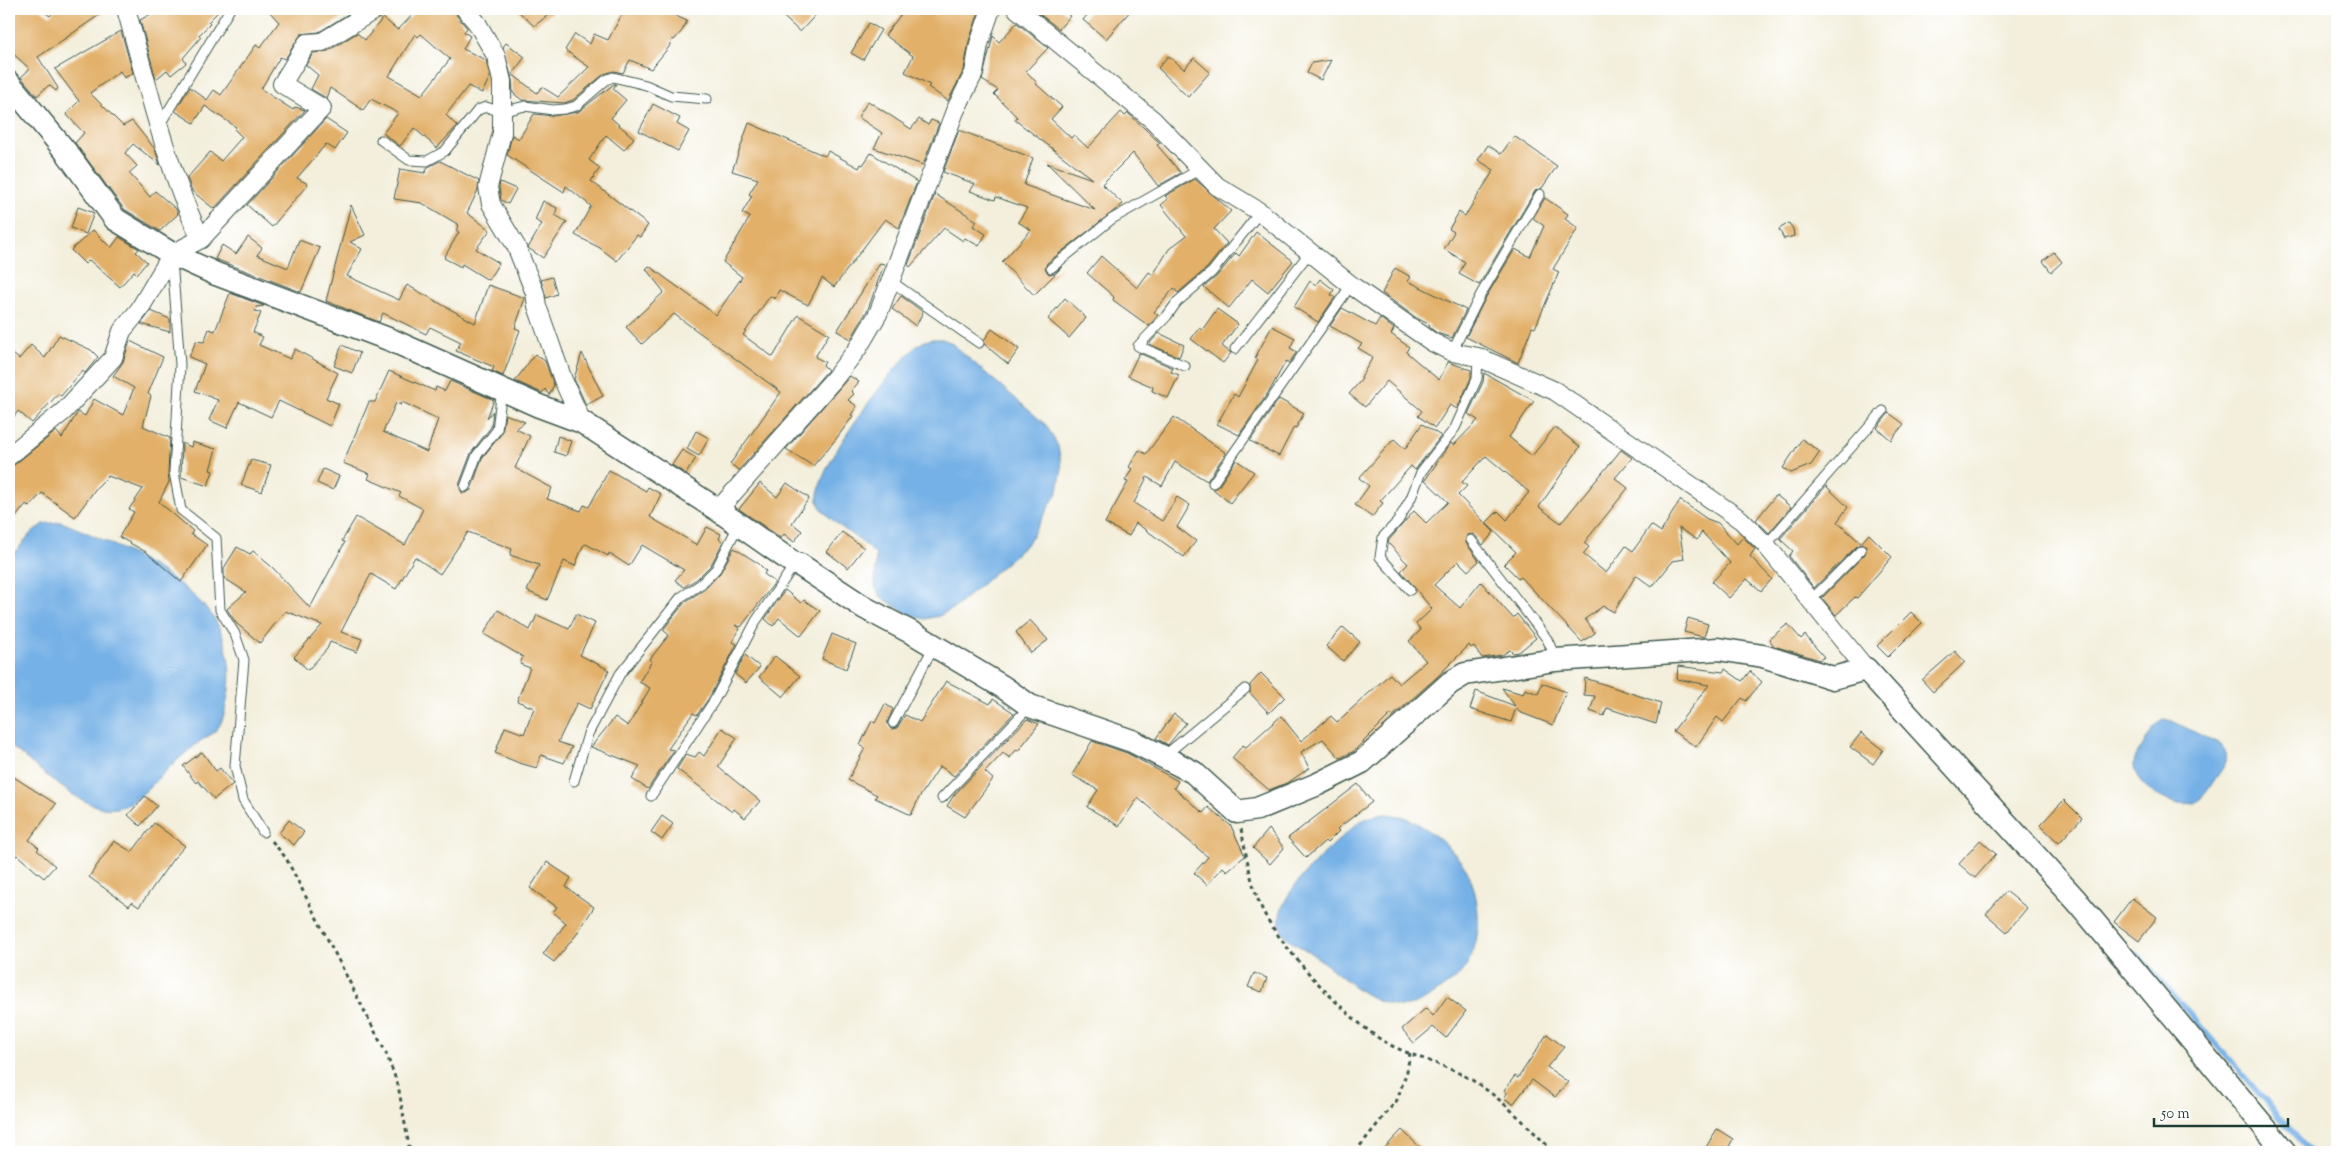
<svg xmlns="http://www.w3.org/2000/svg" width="2346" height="1161" font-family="'Sorts Mill Goudy',serif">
	<rect width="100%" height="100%" fill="#fff"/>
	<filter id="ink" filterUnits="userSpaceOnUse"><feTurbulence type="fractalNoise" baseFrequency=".02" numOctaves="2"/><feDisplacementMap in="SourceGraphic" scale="10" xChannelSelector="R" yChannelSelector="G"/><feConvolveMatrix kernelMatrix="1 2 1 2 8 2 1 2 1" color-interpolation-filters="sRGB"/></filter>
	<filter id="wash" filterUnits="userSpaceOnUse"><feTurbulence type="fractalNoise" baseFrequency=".0096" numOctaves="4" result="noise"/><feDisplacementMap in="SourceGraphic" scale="20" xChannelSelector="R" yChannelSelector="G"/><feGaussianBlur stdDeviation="1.12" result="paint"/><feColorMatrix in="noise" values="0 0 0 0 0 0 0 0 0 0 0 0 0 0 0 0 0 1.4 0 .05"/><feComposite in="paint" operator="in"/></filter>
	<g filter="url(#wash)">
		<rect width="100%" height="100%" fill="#f3efdc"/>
		<!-- water -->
		<g fill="#75b0e6" stroke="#4a768d">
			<path d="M932,339H942L950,342L1046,425L1058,446L1062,468L1058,491L1028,543L956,607L939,616L925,619L909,615L881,597L875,587L876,555C864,540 821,518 818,501C813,470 893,366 918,345C922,342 927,340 932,339Z"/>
			<path d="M61,522C107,540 180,574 211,614C226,634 232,665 229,689C227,700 225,720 217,729C213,734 205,738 199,742C187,752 175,761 165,772C148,788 129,813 103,808C71,801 35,764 9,745V560L30,534L43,524Z"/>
			<path d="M2164,719L2172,721L2221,745C2231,757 2226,764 2218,775C2212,783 2205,797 2196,802C2178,813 2135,787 2134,766C2133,758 2141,749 2145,742C2151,733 2154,724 2164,719Z"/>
			<path d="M1385,814C1391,815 1398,815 1404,817C1426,825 1461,854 1470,877C1482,908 1483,950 1458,976C1452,982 1443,987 1437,992C1425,1000 1413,1008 1399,1006C1362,1001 1341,973 1312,954C1301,946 1283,941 1280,925C1274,893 1337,842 1359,822L1370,817Z"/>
		</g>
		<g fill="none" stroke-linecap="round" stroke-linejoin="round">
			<!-- stream -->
			<path stroke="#75b0e6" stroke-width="5.5" d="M2138,955L2310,1152"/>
		</g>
		<g id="blocks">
			<!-- building -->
			<g fill="#e2b069" fill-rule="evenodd">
				<path d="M9,9H40L50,16L56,9H108L38,57L58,88L56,91L49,85L37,96L21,77L30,69L9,50Z"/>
				<path d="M160,9H221L208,22L210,24L199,35L201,37L183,58L186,63L171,75L167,70L156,79L140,20Z"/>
				<path d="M267,9H356L319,32L301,34L285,59L280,57L261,89L293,110L295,107L305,110L214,209L192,191L187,178L210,152L221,161L242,137L234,129L236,127L205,106L194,123L175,111L190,87L207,100L214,90L221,95L256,45L260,48L279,22Z"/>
				<path d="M418,9H455L457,16L467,28L464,32L470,36L463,49L486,60L490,77L482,93L468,86L446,115L457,126L437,148L414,128L400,146L383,133L398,113L371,99L363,110L330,88L326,98L311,89L318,75L306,65L313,53L328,51L357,33L365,40L383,18L398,30ZM415,34L418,37L421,34L450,59L422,95L389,76Z"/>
				<path d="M516,9H556L534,26Z"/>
				<path d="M625,9H661L687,21L682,31L674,40L672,39L669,47L651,69L630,60L623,73L614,71L604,74L573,100L564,103L522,100L513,93L512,79L503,47L506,43L525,57L512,74L537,93L542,87L558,97L589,67L565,50L575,34L590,44L594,34L608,40Z"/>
				<path d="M775,9H821L800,32Z"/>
				<path d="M905,9H973L979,12L969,41L964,70L948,101L928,87L930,85L905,72L913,56L885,35Z"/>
				<path d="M1040,9H1061L1070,16L1059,29L1037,12Z"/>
				<path d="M1092,9H1132L1106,39L1083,20Z"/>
				<path d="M869,23L881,30L863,60L851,53Z"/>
				<path d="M1017,23L1048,48L1026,71L1037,83L1036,84L1062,107L1051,119L1071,138L1074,135L1088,148L1121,112L1125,116L1128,113L1160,143L1157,145L1181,173L1158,186L1133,153L1102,184L1123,204L1047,263L1045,269L1049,274L1054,273L1062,267L1034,295L1002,262L1031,230L1018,222L1027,208L996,197L995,200L970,191L975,184L943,172L959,130L1033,158L1024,185L1095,210L1047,163L1092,179L1015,120L1017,117L994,94L998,90L982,80L993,36L999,42Z"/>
				<path d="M121,31L133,73L124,78L120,71L90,93L123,126L132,121L155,149L160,165L133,144L125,153L137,166L129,173L150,197L155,191L176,209L178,214L160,231L124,209L75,143L84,133L66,114L79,101L55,69Z"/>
				<path d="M1168,56L1184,69L1194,58L1210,72L1188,97L1158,68Z"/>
				<path d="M1331,60L1321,80L1307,73L1312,63Z"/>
				<path d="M614,84H616L613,89L626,100L611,118L634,138L624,150L606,135L589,160L600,168L591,181L648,225L640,237L637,235L617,261L600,248L575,235L591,206L566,186L564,192L507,155L512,135L519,139L534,114L553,116L578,112Z"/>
				<path d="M868,101L911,129L919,119L928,125L931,120L939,123L923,165L874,148L882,133L858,117Z"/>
				<path d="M653,104L680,118L677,124L689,131L678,151L639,131Z"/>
				<path d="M326,119L347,133L335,150L326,144L297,178L308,184L272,227L247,205Z"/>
				<path d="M749,123L825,156L828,151L859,168L861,164L863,165L871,153L917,182L899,228L885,219L834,287L822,278L808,305L779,290L775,299L770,296L743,335L773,357L798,315L829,334L815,357L825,362L823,365L828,370L739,470L730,464L781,392L674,314L642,344L626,327L664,292L646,269L649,266L716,315L742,277L723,262L750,217L742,213L752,196L749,194L758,179L732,171Z"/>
				<path d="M1514,136L1557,166L1542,188L1535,191L1479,285L1459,274L1465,262L1444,249L1454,232L1449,229L1459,212L1465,216L1494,170L1478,160L1488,145L1501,154Z"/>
				<path d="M440,161L479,181L478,190L467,213L490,230L476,249L499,263L488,280L462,264L461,267L444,258L459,232L456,230L459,225L422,203L394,199L400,169L425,173L428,167Z"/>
				<path d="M1195,179L1231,211L1214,229L1227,243L1207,268L1178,293L1174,288L1154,312L1158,315L1149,326L1113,300L1114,297L1087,273L1101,256L1137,288L1149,272L1153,275L1169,249L1186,236L1161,205L1168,199L1165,196Z"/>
				<path d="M500,182L516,189L508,204L501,200L499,187Z"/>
				<path d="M935,194L977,221L973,226L986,234L979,246L965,238L963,241L944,228L910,267L908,265Z"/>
				<path d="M1545,198L1568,214L1565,219L1578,228L1553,269L1559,272L1535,328L1532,327L1518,363L1466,337L1486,297L1515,249L1530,257L1544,226L1533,218Z"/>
				<path d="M543,201L557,208L555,215L567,222L543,258L528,248L542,224L535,220Z"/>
				<path d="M351,205L365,235L350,242L362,249L347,276L399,300L407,285L475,323L488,285L525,298L515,328L520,330L503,376L492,371L494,367L456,351L461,342L430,327L426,334L383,313L379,322L326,301Z"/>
				<path d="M78,207L94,213L86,234L71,228Z"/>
				<path d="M1789,223L1793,229L1794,236L1784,239L1779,229Z"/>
				<path d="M93,230L111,248L119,237L139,249L136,252L147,262L137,274L134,271L120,287L89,260L85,264L71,250Z"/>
				<path d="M1256,232L1293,261L1268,292L1252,279L1229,308L1204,287L1217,276L1236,253L1239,256Z"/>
				<path d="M248,237L262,248L257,255L288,268L299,240L320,248L301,292L215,259L222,245L236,254Z"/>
				<path d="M2054,252L2062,262L2051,272L2043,261Z"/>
				<path d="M880,263L884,264L868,309L851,339L837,331Z"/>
				<path d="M1395,268L1411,277L1408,281L1466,310L1452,338L1437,333L1429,327L1430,325L1415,317L1382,293Z"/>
				<path d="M552,277L557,294L546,298L541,280Z"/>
				<path d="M1320,279L1334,290L1331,295L1335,297L1318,322L1294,307L1310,281L1316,285Z"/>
				<path d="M230,293L264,306L256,307L255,311L261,313L253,332L263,337L259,345L290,359L295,349L338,373L326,398L339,404L330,426L279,401L271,417L239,402L227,428L209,420L218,400L195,391L205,364L189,357L196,341L204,342L209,329L215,331Z"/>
				<path d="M901,296L923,312L916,326L892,309Z"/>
				<path d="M1065,298L1086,318L1069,338L1048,319Z"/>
				<path d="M1342,308L1375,326L1380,318L1394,329L1391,334L1409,347L1406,352L1439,380L1448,362L1471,370V378L1457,409L1450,405L1435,428L1418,416L1422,411L1387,381L1365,407L1349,394L1362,379L1361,377L1373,357L1358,348L1362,344L1330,326Z"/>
				<path d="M1217,309L1238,324L1222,346L1231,353L1223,363L1191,339L1199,328L1202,330Z"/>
				<path d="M151,311L170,319V332L141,324Z"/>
				<path d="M1272,326L1295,338L1290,348L1297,352L1289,363L1286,361L1270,390L1239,435L1217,424L1234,394L1238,397L1258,360L1255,358Z"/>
				<path d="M992,329L1019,349L1008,364L985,345L984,340Z"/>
				<path d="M1159,333L1184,345L1179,357L1149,344Z"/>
				<path d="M59,335L91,350L98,357L85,373L82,371L61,396L58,394L32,423L18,411L9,424V351L19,359L31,345L45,358Z"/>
				<path d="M130,341L163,357L148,394L151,396L143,426L170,438L168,472L169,482L159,502L193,531L191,534L207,545L181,582L146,552L119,537L134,512L129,509L143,489L108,476L97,487L75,517L42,493L29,507L26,504L9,526V469L56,431L62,438L78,412L85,416L94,399L123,415L134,388L113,376L123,362Z"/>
				<path d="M342,345L360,353L352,373L334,366Z"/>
				<path d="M582,353L603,396L586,405L574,379Z"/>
				<path d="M1139,353L1173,368L1171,372L1179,375L1168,398L1152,391L1153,387L1128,376Z"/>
				<path d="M535,354L545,361L554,385L549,395L545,389L542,393L515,381Z"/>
				<path d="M389,371L435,391L436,387L445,391L450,381L494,400L487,418L493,411L491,427L471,453L459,485L462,493H466L471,490L482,458L502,433L505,414L525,422L516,429L530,436L515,468L552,488L547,499L581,511L584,505L589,507L609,470L646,491L648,487L661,494L650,517L697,545L707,527L721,534L719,539L723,542L711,565L697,579L684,587L675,580L684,570L642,545L629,566L609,553L608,556L586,544L583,546L575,566L564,561L547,600L527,591L539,565L510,555L512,549L468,532L440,574L415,557L396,589L371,574L341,632L362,639L357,652L330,642L327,649L308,670L294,657L322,625L285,611L260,643L236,623L227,609L246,592L224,578V568L237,547L250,554L253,551L273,568L310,608L345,542L342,541L356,517L405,545L423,509L399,496L401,493L368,479L370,474L343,463L369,402H375ZM402,402L438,419L427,452L383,432L396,403L401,405Z"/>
				<path d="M1484,373L1534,401L1509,437L1532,456L1555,427L1580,447L1539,507L1561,523L1621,450L1632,458L1615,478L1628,488L1584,543L1589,547L1583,554L1606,573L1626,546L1633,551L1651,525L1661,532L1680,500L1707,519L1718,523L1737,544L1743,537L1755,549L1750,556L1772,579L1761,591L1747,579L1729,598L1712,582L1730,563L1702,532L1697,540L1679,528L1684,559L1673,561L1652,587L1636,575L1614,612L1603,606L1585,619L1595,633L1582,642L1521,577L1519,579L1504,564L1516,552L1486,523L1498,511L1507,520L1529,492L1486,456L1462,482L1467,486L1458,495L1494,532L1483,545L1474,534L1467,535L1466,543L1479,561L1468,571L1458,561L1434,585L1460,608L1481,582L1513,618L1517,614L1536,638L1519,652L1513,653L1510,650L1502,655L1482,658L1474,646L1471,648L1469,645L1438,676L1393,716L1391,714L1354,751L1340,758L1323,739L1301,752L1309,768L1289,782L1269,790L1232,758L1243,745L1246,747L1281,716L1301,741L1331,716L1337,722L1390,674L1399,684L1426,661L1409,641L1421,630L1416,624L1432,609L1401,571L1408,564L1388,543L1389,540L1414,511L1426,523L1448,502L1425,480L1451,443L1454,445L1478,420L1468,414L1483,382Z"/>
				<path d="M850,376L859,382L851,391L854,394L848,400L857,406L851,415L853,416L836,439L813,466L786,449Z"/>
				<path d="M1279,399L1304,413L1296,428L1294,427L1279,456L1250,441Z"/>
				<path d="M1889,413L1904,424L1891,440L1877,428Z"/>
				<path d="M1174,417L1226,453L1207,481L1175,462L1162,486L1147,477L1134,503L1162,521L1177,497L1190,505L1177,527L1196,541L1184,557L1136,523L1129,536L1105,523L1128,482L1125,481L1132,469L1129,467L1139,450L1146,454Z"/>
				<path d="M1422,424L1441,436L1415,470L1411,466L1380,501L1383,503L1372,517L1355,505L1369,486L1359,478L1394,439L1405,449Z"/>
				<path d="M696,431L709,438L699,456L687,449Z"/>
				<path d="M558,436L571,441L566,456L554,452Z"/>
				<path d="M1802,439L1820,452L1811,465L1791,473L1783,468Z"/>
				<path d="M192,442L216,449L210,470L213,471L208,486L181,477L182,443L191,447Z"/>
				<path d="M682,450L696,458L686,474L672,465Z"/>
				<path d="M251,460L271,465L262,492L241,485Z"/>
				<path d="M1236,460L1254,472L1230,503L1213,489L1218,487Z"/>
				<path d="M323,469L339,476L333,490L317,483Z"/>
				<path d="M760,483L777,497L787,483L809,498L792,523L802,531L794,542L784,534L781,538L739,509Z"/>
				<path d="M1826,486L1848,507L1837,522L1861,543L1869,534L1892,557L1857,598L1855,597L1836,615L1822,598L1865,554L1866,546L1862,544L1857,546L1814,588L1789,556L1793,551L1780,539Z"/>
				<path d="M1776,495L1791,507L1769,533L1756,520Z"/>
				<path d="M842,532L864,548L848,568L827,552Z"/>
				<path d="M734,548L758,563L766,571L764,574L775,582L741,627L735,625L740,629L732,642L737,644L709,698L697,715L693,713L668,749L674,750L648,789L632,779L640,766L591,747L615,717L628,726L650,688L639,682L652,661L650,659L669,635L663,630L685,602L705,589L720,573Z"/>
				<path d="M785,590L801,603L804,600L820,611L801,636L779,618L773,626L765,619Z"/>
				<path d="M498,610L530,630L537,615L569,629L576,614L595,623L580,655L609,670L590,709L577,703L558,742L572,747L564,763L541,755L537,768L519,763L495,753L505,727L524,734L534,708L517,701L530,668L520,664L523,657L484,634Z"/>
				<path d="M1911,612L1922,623L1888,657L1877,646Z"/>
				<path d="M1688,618L1708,624L1704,637L1684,632Z"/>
				<path d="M1030,620L1048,640L1031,653L1016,632Z"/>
				<path d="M1788,624L1801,639L1805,635L1824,657L1820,660L1774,646L1769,639Z"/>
				<path d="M1343,627L1360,642L1343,661L1326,646Z"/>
				<path d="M832,634L856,644L846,669L822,659Z"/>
				<path d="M1955,651L1965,662L1933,692L1922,680Z"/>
				<path d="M745,655L760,667L746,683L735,674Z"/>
				<path d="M775,656L800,676L783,697L759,677Z"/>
				<path d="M1678,666L1723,672L1725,669L1742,681L1750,671L1762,682L1746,701L1742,698L1723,722L1717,717L1696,747L1673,731L1709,685L1677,679Z"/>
				<path d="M1261,673L1285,697L1269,713L1250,693V685Z"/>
				<path d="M1585,678L1661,703L1656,724L1607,708L1604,716L1590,711L1595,696L1584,695Z"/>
				<path d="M946,681L990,704L993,699L1014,713L954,776L940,766L919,798L911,815L875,798L877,795L848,780L865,748L860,745L872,721L875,723L885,704L893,709L887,723L891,729L897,728L905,715L920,722Z"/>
				<path d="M1542,683L1566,692L1553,725L1519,712L1516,708L1511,722L1470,709L1476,691L1515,706L1502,688L1523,694L1525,689L1538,694Z"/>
				<path d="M1174,714L1186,723L1168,745L1156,738Z"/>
				<path d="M1027,719L1039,724L1018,751L1016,750L1010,758L1003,753L985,772L993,779L965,817L947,806L954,795Z"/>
				<path d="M722,728L737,738L718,767L760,801L745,818L734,809L732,812L677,769L686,754L695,757L699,752L704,756Z"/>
				<path d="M1861,733L1883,750L1873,764L1850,747Z"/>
				<path d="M1092,741L1127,753L1178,781L1174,788L1203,813L1208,807L1231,826L1245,856L1227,871L1223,867L1207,885L1194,873L1208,857L1138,798L1119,826L1087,807L1098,790L1072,775Z"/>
				<path d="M202,752L216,771L220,768L233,784L214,799L198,781L196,783L183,766Z"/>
				<path d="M9,774L56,804L29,840L39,848L37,850L55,866L44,878L17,855L9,863Z"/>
				<path d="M1358,784L1372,802L1337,829L1339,831L1327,843L1325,841L1306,858L1288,838Z"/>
				<path d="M145,796L157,806L140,826L128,815Z"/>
				<path d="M2064,800L2082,818L2059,843L2040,825Z"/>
				<path d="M662,816L673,824L662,840L651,832Z"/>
				<path d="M289,820L304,832L294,845L279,833Z"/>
				<path d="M154,823L185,846L173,859L139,907L132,902L129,906L89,877L114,841L132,852Z"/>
				<path d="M1269,829L1284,848L1270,864L1253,848Z"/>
				<path d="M1980,840L1996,854L1975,878L1959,864Z"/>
				<path d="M547,862L571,878L566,887L594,907L577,934L554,962L543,954L566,923L553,912L557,907L530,888Z"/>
				<path d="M2006,891L2027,908L2007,932L1986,914Z"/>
				<path d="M2132,898L2157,917L2139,941L2114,922Z"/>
				<path d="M1254,973L1267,978L1262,992L1248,987Z"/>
				<path d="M1447,997L1466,1011L1446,1038L1433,1027L1414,1043L1402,1029L1426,1008L1433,1016Z"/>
				<path d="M1547,1034L1564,1047L1547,1067L1568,1082L1555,1097L1532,1080L1513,1104L1504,1098L1507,1093L1504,1090L1515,1076L1518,1078Z"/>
				<path d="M1717,1129L1733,1139L1726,1152H1703Z"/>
				<path d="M1402,1130L1425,1152H1381Z"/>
			</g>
		</g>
	</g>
	<g filter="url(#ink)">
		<use href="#blocks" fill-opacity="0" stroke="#3f584d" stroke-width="1"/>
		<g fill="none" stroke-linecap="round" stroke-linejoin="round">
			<defs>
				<g id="service">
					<path d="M159,126L230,9"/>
					<path d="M381,140L409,160L427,161L445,151L478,110L486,107L502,112L525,106L553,110L565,109L576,106L606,80L613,77L646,85L671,96L707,99"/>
					<path d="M172,260L180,365L174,472L181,510L216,538L220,610L235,634L244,660L235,766L243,800L263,832"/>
					<path d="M1051,268L1112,219L1202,168"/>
					<path d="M892,282L979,343"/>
					<path d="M1235,349L1310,252"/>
					<path d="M1452,352L1481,294L1540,194"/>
					<path d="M1185,366L1138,346L1167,316L1177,302L1212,272L1260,212"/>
					<path d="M1213,483L1351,285"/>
					<path d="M465,487L477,455L497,430L502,389"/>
					<path d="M1471,540L1547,639L1552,650L1548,660"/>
					<path d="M1766,545L1883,411"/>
					<path d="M1410,590L1380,557L1383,537L1398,521L1411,498L1421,472L1455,428L1477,379L1478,357"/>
					<path d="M1811,600L1861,550"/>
					<path d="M893,723L934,646"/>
					<path d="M1164,756L1245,689"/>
					<path d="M574,781L588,734L620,674L681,597L701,584L716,569L738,526"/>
					<path d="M651,796L714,701L756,621L795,564"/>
					<path d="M942,798L1030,706"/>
				</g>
				<g id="minor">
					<path d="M126,9C148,86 166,167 201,239"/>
					<path d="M465,9L477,23L496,56L502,81V133L488,187L491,204L516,246L535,293L537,306L563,380L582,422"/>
					<path d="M1017,9L1153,120L1217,186L1260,212L1351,285L1432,342L1452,352L1478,357L1555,391L1741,520L1766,545L1866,669"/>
					<path d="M9,456L64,411L113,358L122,331L139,310L172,254L201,239L322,108L282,84L307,43L322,42L376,9"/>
					<path d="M718,510L834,379L858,348L878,314L955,111L974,73L979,44L991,9"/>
				</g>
				<path id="tertiary" d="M9,83L67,153L115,219L172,254L216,274L391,340L539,406L582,422L718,510L795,564L800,565L865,608L918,636L1003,687L1030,706L1132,741L1193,772L1237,812L1257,809L1318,784L1362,762L1450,683L1465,674L1555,660L1718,649L1763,656L1833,678L1866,669L2076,900L2285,1152"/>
			</defs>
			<!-- service casing -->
			<use href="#service" stroke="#3f584d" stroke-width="11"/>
			<!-- minor casing -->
			<use href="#minor" stroke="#3f584d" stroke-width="20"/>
			<!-- tertiary casing -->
			<use href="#tertiary" stroke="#3f584d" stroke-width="25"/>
			<!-- path -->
			<g stroke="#3f584d" stroke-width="3" stroke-dasharray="4 4" stroke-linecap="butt">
				<path d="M1241,829C1247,857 1251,888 1264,913C1284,951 1349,1021 1385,1042C1413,1058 1447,1064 1475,1082C1505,1101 1529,1128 1554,1152"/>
				<path d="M272,841L286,858L386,1053L398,1085L410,1152"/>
				<path d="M1355,1152L1397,1100L1407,1071L1410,1053"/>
			</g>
			<!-- service -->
			<use href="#service" stroke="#fff" stroke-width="9"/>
			<!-- minor -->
			<use href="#minor" stroke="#fff" stroke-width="18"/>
			<!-- tertiary -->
			<use href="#tertiary" stroke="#fff" stroke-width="22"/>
		</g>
	</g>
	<!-- margin -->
	<rect width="2346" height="1161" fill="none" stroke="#fff" stroke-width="30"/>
	<!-- scale -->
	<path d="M2154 1118v8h134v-8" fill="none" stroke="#1f3d34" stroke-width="2.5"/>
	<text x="2161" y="1118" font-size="15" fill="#1f3d34" stroke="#ffffff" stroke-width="4" paint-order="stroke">50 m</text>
</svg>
